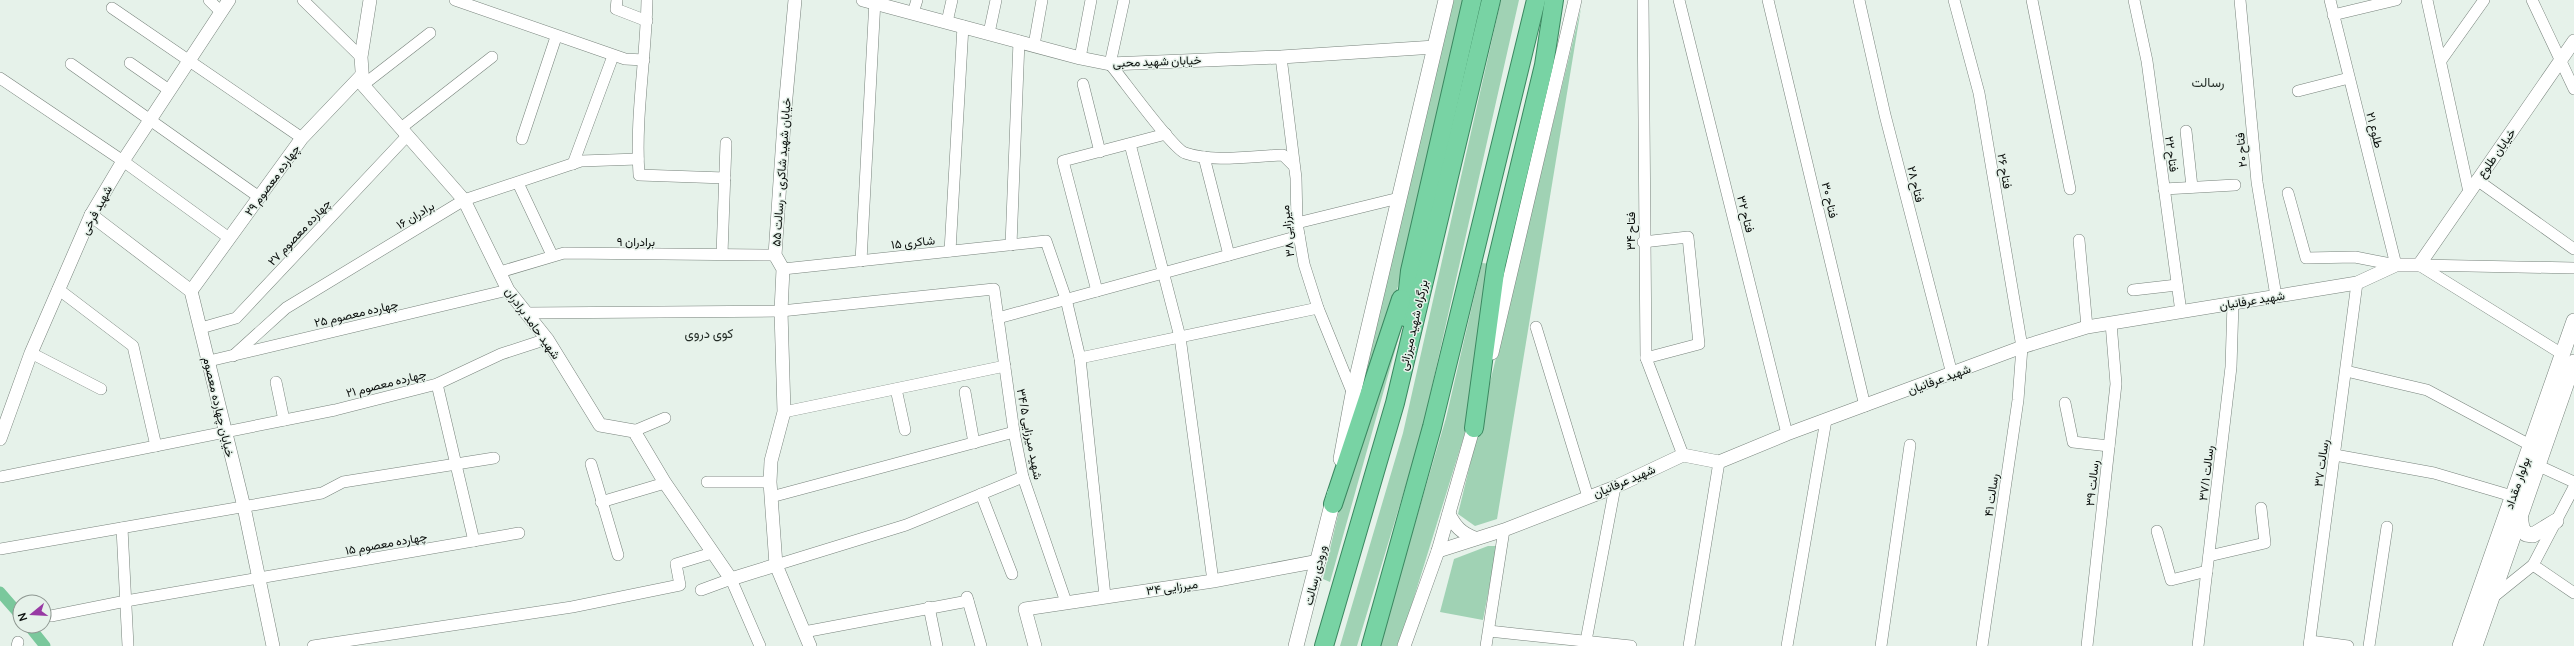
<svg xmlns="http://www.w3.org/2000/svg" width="2574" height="646" font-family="Manrope,Vazirmatn,sans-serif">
	<rect width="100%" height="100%" fill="#e6f2ea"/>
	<!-- green -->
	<g fill="#a0d2b4">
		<path d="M1452,0H1480L1439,157L1367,384H1362Z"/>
		<path d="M1501,0H1519L1421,435L1357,646H1340L1403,433Z"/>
		<path d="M1581,8L1497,519L1475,526L1458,514Z"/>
		<path d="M1482,263L1491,264L1468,423L1399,646H1379L1446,418Z"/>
		<path d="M1400,333L1330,582L1323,579L1348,472L1393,334Z"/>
		<path d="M1488,546H1497L1483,620L1440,612L1454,559Z"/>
	</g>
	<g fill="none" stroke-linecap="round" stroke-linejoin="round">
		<!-- canal -->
		<g stroke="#7ac89c" stroke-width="11">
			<path d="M0,592L20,615"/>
			<path d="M29,626L45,646"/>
		</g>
		<defs>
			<g id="minor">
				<path d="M209,0L221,12"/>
				<path d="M303,0L361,57"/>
				<path d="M455,0L625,59L644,60"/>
				<path d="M617,0L616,9L647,21"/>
				<path d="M647,0C646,59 635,116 639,175L725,178"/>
				<path d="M1124,0L1110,64C1122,78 1172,148 1185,153C1214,163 1252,156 1283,155L1294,166"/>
				<path d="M1643,0L1646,358L1683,455"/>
				<path d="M1679,0L1787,434"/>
				<path d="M1768,0L1865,406"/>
				<path d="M1859,0L1885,115L1952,374"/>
				<path d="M1954,0L1979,93L2022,347L2018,400L1982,646"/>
				<path d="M2032,0L2070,189"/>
				<path d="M2134,0L2147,61L2181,312"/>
				<path d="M2240,0L2257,182L2276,296"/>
				<path d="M2427,0L2469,192"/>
				<path d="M2532,0L2574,89"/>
				<path d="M112,8L302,138"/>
				<path d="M913,13L917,0"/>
				<path d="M2333,15L2396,0"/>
				<path d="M947,22L952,0"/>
				<path d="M989,33L996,0"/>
				<path d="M1034,45L1042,0"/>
				<path d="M1281,57L1296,178L1297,223L1304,264L1318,308L1353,394"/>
				<path d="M1080,58L1091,0"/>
				<path d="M2442,59L2484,0"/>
				<path d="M130,63L169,90"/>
				<path d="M71,64L259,197"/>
				<path d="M0,78L123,161L229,238"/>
				<path d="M1083,84L1100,152"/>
				<path d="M363,85L430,33"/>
				<path d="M2298,91L2349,78"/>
				<path d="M401,128L492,57"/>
				<path d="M2186,131L2192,187"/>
				<path d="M522,139L556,37"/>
				<path d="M1130,144L1180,337L1213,581"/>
				<path d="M1204,157L1229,255"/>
				<path d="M573,164L613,56"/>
				<path d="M2477,180L2574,249"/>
				<path d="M518,183L552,255"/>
				<path d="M2164,189L2235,185"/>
				<path d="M2288,193L2306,258L2355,257L2396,265L2330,0"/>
				<path d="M1297,223L1399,198"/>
				<path d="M2079,240L2087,327"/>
				<path d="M1643,242L1688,237L1699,344L1646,358"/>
				<path d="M1011,245L1019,41"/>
				<path d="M950,251L963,26"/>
				<path d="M722,254L726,143"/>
				<path d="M861,261L875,0"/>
				<path d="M2419,265L2562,354"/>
				<path d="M2420,265L2574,268"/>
				<path d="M783,269L1046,241L1066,299L1080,358L1105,596"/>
				<path d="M500,272L564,253L775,255"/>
				<path d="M58,289L133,346L156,446"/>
				<path d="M2133,290L2177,285"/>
				<path d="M1097,291L1063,161L1166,134"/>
				<path d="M525,313L781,311L994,289L1014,432L1023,477L1066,602"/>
				<path d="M998,318L1299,236"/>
				<path d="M1536,327L1588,497"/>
				<path d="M201,328L236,318L407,136"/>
				<path d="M31,353L101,389"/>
				<path d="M233,356L286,308L464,200L581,161L638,159"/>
				<path d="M1080,358L1318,308"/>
				<path d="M209,361L508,290"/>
				<path d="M2346,371L2427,390L2530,445"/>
				<path d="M276,382L284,420"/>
				<path d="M437,384L474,541"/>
				<path d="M896,389L905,430"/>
				<path d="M965,392L974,443"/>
				<path d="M2065,403L2073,442L2109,446"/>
				<path d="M784,412L1005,366"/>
				<path d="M634,431L665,418"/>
				<path d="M2335,455L2434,473L2512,496"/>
				<path d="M591,464L618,555"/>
				<path d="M2539,466L2574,482"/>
				<path d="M0,477L335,410L437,384L501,354L547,339"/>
				<path d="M707,482H770"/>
				<path d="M981,494L1012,574"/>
				<path d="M771,497L1014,432"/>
				<path d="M601,502L665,483"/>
				<path d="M122,528L128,646"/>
				<path d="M2157,531L2171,580L2207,571"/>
				<path d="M0,549L322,493L343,482L494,458"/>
				<path d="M2209,556L2265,543L2261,508"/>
				<path d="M776,565L906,525L1023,477"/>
				<path d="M2533,565L2574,593"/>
				<path d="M701,590L731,579L760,646"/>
				<path d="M967,597L981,646"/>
				<path d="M2492,598L2533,565L2574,487"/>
				<path d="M929,607L937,646"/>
				<path d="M51,616L126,601L519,533"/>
				<path d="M1489,631L1631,646"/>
				<path d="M804,632L968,601"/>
				<path d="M2310,641L2348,646"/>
				<path d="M17,646L18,642"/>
				<path d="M313,646L572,607L680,585L676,564L712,553"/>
				<path d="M1486,646L1504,530"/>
				<path d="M1585,646L1615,487"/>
				<path d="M1689,646L1719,462"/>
				<path d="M1787,646L1826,420"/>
				<path d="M1881,646L1910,445"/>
				<path d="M2087,646L2116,384L2111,323"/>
				<path d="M2198,646L2231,367L2233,303"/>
				<path d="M2309,646L2357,283"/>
				<path d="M2369,646L2387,527"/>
			</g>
			<g id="tertiary">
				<path d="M370,0L361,57L363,85L464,200L508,290L547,339L600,425L634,431L665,483L731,579L776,565"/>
				<path d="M795,0L785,108L775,255L783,269L781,311L784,412L771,461L770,482L776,565L810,646"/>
				<path d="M863,0L1080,58L1110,64L1281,57L1435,47"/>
				<path d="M91,215L191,291L244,507L273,646"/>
				<path d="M191,291L302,138L361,76"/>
				<path d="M1492,353L1575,0"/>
				<path d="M0,439L31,353L91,215L123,161L229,0"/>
				<path d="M1449,514C1455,526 1461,533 1475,538"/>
				<path d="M1438,551L1504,530L1615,487L1683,455L1719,462L1787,434L2022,347L2087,327L2357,283L2396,265H2419L2574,41"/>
				<path d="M1035,646L1025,609L1213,581L1319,561"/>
				<path d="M1404,646L1438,551L1476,419"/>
			</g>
			<g id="secondary">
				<path d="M1341,459L1353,394L1446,0"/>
				<path d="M2520,516L2522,528L2526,534L2533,535L2556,521"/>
				<path d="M1296,646L1335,493"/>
				<path d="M2460,646L2574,321"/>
				<path d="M2475,646L2574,362"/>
			</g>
			<g id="trunk">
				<path d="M1405,317L1410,271L1472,0"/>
				<path d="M1474,428L1496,265L1544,65L1554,0"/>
				<path d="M1333,504L1401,299"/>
				<path d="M1324,646L1395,403L1491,0"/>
				<path d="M1371,646L1432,427L1536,0"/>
			</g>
		</defs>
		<!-- minor casing -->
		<use href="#minor" stroke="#78837c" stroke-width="12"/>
		<!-- tertiary casing -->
		<use href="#tertiary" stroke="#78837c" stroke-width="14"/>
		<!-- secondary casing -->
		<use href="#secondary" stroke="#78837c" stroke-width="16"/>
		<!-- trunk casing -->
		<use href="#trunk" stroke="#3b8760" stroke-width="20"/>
		<!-- minor -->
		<use href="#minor" stroke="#fff" stroke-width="11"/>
		<!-- tertiary -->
		<use href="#tertiary" stroke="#fff" stroke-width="13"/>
		<!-- secondary -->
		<use href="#secondary" stroke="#fff" stroke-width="15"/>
		<!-- trunk -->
		<use href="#trunk" stroke="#78d3a4" stroke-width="18"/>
	</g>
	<g text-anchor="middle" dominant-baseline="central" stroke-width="3" stroke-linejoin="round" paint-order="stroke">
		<!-- street labels -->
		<g font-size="12" fill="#0a0e0c" stroke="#e6f2ea">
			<text transform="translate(1157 61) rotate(-2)">خیابان شهید محبی</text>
			<text transform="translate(2375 130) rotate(76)">طلوع ۲۱</text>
			<text transform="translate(2241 150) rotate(-95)">فتاح ۲۰</text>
			<text transform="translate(2496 153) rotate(-55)">خیابان طلوع</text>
			<text transform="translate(2172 154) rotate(82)">فتاح ۲۲</text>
			<text transform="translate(2005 171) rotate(80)">فتاح ۲۶</text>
			<text transform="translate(781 172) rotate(-86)">خیابان شهید شاکری - رسالت ۵۵</text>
			<text transform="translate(272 180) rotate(-54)">چهارده معصوم ۲۹</text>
			<text transform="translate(1916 184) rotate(76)">فتاح ۲۸</text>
			<text transform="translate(1830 200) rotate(77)">فتاح ۳۰</text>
			<text transform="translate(96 210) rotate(-62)">شهید فرخی</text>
			<text transform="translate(1746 214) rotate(76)">فتاح ۳۲</text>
			<text transform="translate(415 215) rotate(-31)">برادران ۱۶</text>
			<text transform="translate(1287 231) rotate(-96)">میرزایی ۳۸</text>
			<text transform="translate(1630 231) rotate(-90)">فتاح ۳۴</text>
			<text transform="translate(299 232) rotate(-47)">چهارده معصوم ۲۷</text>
			<text x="636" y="241">برادران ۹</text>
			<text transform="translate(913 242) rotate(-6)">شاکری ۱۵</text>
			<text transform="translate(2252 300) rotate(-9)">شهید عرفانیان</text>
			<text transform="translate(356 313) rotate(-13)">چهارده معصوم ۲۵</text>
			<text transform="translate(533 323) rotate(54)">شهید حامد برادران</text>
			<text transform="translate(1413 325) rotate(-77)">بزرگراه شهید میرزائی</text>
			<text transform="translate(1939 379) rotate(-20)">شهید عرفانیان</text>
			<text transform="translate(386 383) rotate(-14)">چهارده معصوم ۲۱</text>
			<text transform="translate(219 407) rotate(77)">خیابان چهارده معصوم</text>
			<text transform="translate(1030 434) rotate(79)">شهید میرزایی ۳۴/۵</text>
			<text transform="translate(2321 463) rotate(-82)">رسالت ۳۷</text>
			<text transform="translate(2206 473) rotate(-83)">رسالت ۳۷/۱</text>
			<text transform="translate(1624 481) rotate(-23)">شهید عرفانیان</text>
			<text transform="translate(2092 483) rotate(-84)">رسالت ۳۹</text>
			<text transform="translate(2517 483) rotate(-71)">بولوار مقداد</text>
			<text transform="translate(1991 495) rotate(-82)">رسالت ۴۱</text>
			<text transform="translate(386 543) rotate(-10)">چهارده معصوم ۱۵</text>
			<text transform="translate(1315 575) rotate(-76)">ورودی رسالت</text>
			<text transform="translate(1172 587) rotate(-8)">میرزایی ۳۴</text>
		</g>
		<!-- neighbourhood labels -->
		<g font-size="13" fill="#242d27" stroke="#e6f2ea">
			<text x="2208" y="82">رسالت</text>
			<text x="709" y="333">کوی دروی</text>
		</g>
	</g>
	<!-- north arrow -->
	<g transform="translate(32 614) rotate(252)"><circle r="19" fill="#e6f2ea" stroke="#8e9791"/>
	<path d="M0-3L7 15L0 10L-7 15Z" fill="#983aa4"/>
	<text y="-6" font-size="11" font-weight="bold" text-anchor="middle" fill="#0a0e0c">N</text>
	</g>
</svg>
